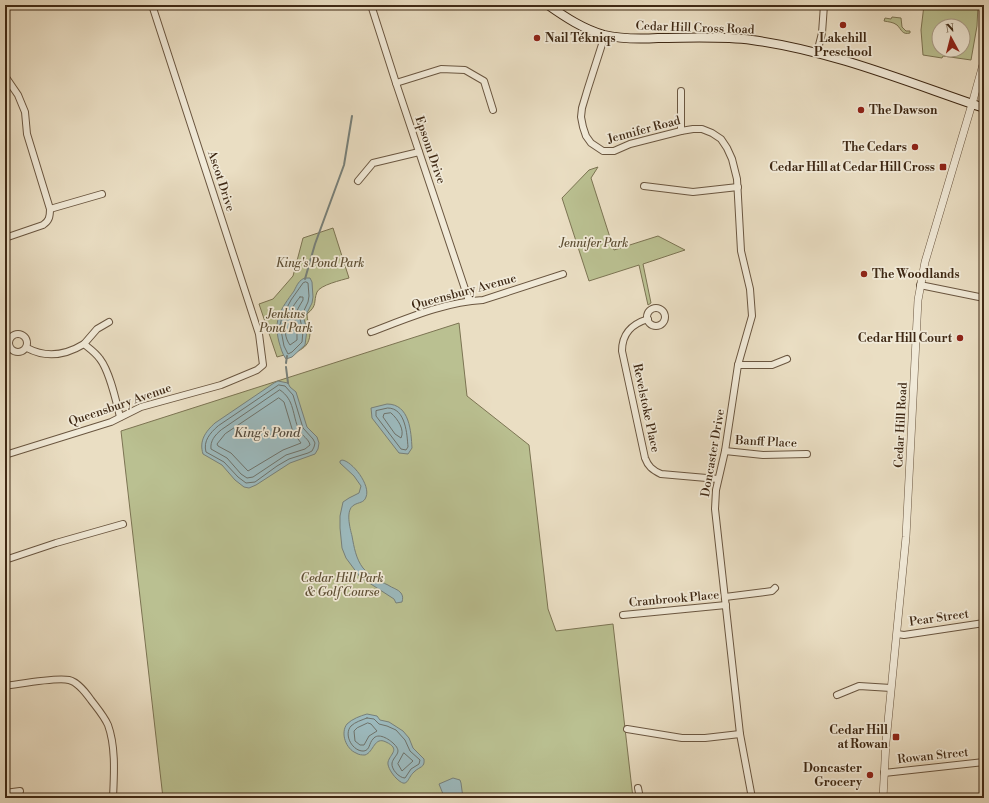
<svg xmlns="http://www.w3.org/2000/svg" width="989" height="803" font-family="'Libre Bodoni',serif">
	<rect width="100%" height="100%" fill="#eadec3"/>
	<filter id="stains"><feTurbulence type="fractalNoise" baseFrequency=".005" numOctaves="4"/><feColorMatrix values="0 0 0 0 .2 0 0 0 0 .09 0 0 0 0 .02 0 0 0 .5 -.17"/></filter>
	<radialGradient id="worn" r=".72"><stop offset=".6" stop-color="#630" stop-opacity="0"/><stop offset="1" stop-color="#630" stop-opacity=".3"/></radialGradient>
	<!-- green -->
	<g fill="#bac091" stroke="#7c7453" fill-rule="evenodd">
		<path d="M924,5H978L977,26L971,60L943,56L942,58L923,55L921,30ZM939,26H963V50H939Z"/>
		<path d="M892,17L901,18L902,27L906,31H910V33C902,35 902,30 897,25C893,22 889,22 884,21L885,18L891,19Z"/>
		<path d="M598,167L591,178L614,250L658,236L685,250L643,264L651,303L648,305L639,265L589,281L562,198L589,170Z"/>
		<path d="M333,228L349,278C342,280 320,285 317,292C313,302 318,305 307,314C307,320 309,324 310,330C311,352 294,352 277,357L259,304L273,299L293,276L303,238Z"/>
		<path d="M459,323L467,396L529,445L548,609L556,631L613,624L633,798H163L121,431Z"/>
	</g>
	<!-- water -->
	<g fill="#9cbabe" stroke="#77807a">
		<path d="M305,278H310L312,282L313,297L312,303L304,319L307,330L305,345L292,357L286,359C282,354 281,348 279,342C273,319 281,309 294,291C297,285 299,280 305,278Z"/>
		<path d="M278,381L288,383L290,387L296,392L307,427L317,437L319,443L318,449L315,454L290,463L256,485L249,488L244,487L235,480L222,465L203,454C199,441 205,432 215,423L274,383Z"/>
		<path d="M387,404C410,404 411,432 412,448L408,454L399,453L372,418L371,408Z"/>
		<path d="M342,460C352,461 371,485 366,497C364,503 359,502 354,505C345,510 350,528 352,536C354,547 356,559 363,568C369,575 379,581 388,585C392,588 398,589 401,593C403,596 403,598 402,602L396,603L394,599L360,577L346,558L342,548L340,528V516L343,502L349,498L359,493L361,486L354,476L340,463V461Z"/>
		<path d="M367,714L377,716L380,720L389,722L403,731L409,738L413,748L424,759C425,768 420,766 414,772C407,778 408,790 396,778C393,775 387,767 388,762C390,754 401,749 386,742C374,736 374,752 365,755C362,755 359,755 356,753C346,749 340,733 347,724C352,719 360,716 367,714Z"/>
		<path d="M453,778L460,780L461,783L463,798H443V794L439,784Z"/>
	</g>
	<g fill="none" stroke-linecap="round" stroke-linejoin="round">
		<!-- shore -->
		<g stroke="#6e726a" stroke-width="1">
			<path d="M306,282L308,283L309,296L308,302L300,319L303,331L302,342L292,352L288,354L284,346L280,325L282,317L291,300L303,283Z"/>
			<path d="M300,297H303V300C300,305 296,311 295,317C294,325 298,332 297,340L290,345C279,330 289,310 300,297Z"/>
			<path d="M279,385L285,386L293,395L303,428L313,439L315,443L314,447L312,451L308,453L289,459L277,466L255,482L246,483L238,477L224,462L206,452C203,441 210,433 218,426Z"/>
			<path d="M280,390C295,400 292,415 299,430C302,436 309,439 310,445L305,449L286,455L253,477L247,478L241,474L227,458L211,449C210,441 215,435 221,430Z"/>
			<path d="M279,398L284,402L293,432L301,443L283,450L248,471L231,453L218,446L217,444L225,434Z"/>
			<path d="M388,408C406,408 407,435 408,447L406,450L401,449L376,416V411Z"/>
			<path d="M391,413C398,419 405,430 401,438L395,434L383,417L384,414Z"/>
			<path d="M367,718L374,719L379,724L387,726L396,730L405,740L410,751L420,760L419,764L411,769L405,778C399,778 391,769 392,763C394,755 403,753 394,744C389,739 378,732 373,739C369,743 370,750 364,751C353,752 343,735 351,726C355,722 362,720 367,718Z"/>
			<path d="M368,723L371,724L377,731L369,736L364,745H360L355,741L354,731L357,728Z"/>
			<path d="M404,753L413,761L402,771L398,764Z"/>
		</g>
		<!-- stream -->
		<g stroke="#77807a" stroke-width="2">
			<path d="M305,279L315,244L344,165L352,116"/>
			<path d="M286,363L287,356"/>
			<path d="M286,367L288,383"/>
		</g>
		<defs>
			<g id="minor">
				<path d="M371,5L396,83L469,301"/>
				<path d="M605,35L588,88L582,108L581,117L583,127L586,136L591,143L603,151H614L630,144L681,131L693,129H702L712,133L721,139L727,148L732,159L737,179L741,251L750,289L752,316L738,365L725,451L716,490L715,509L740,734L752,798"/>
				<path d="M817,53L822,33L824,5"/>
				<path d="M5,76L18,95L25,112L27,134L50,209C50,217 49,221 43,225L5,238"/>
				<path d="M396,83L441,69L465,70L484,81L493,110"/>
				<path d="M681,131V91"/>
				<path d="M358,181L373,163L419,152"/>
				<path d="M644,186L693,192L738,187"/>
				<path d="M50,209L102,194"/>
				<path d="M920,285L984,298"/>
				<circle cx="656" cy="317" r="9"/>
				<path d="M648,319C632,324 622,333 622,351L645,458C648,466 652,470 661,474L718,479"/>
				<path d="M371,332C406,319 444,302 483,300L563,274"/>
				<circle cx="18" cy="343" r="9"/>
				<path d="M84,344L97,329L109,322"/>
				<path d="M27,348C46,358 66,355 84,344C89,348 96,353 100,359C110,372 116,401 120,417"/>
				<path d="M738,365H772L787,359"/>
				<path d="M725,451L763,455L807,454"/>
				<path d="M5,455L111,422L141,407L221,385L257,370L263,365L259,334L152,5"/>
				<path d="M5,560L56,543L123,524"/>
				<path d="M725,597L765,592L772,591L775,588"/>
				<path d="M623,615L726,605"/>
				<path d="M897,634L904,635L984,623"/>
				<path d="M5,686C21,684 55,677 69,680C78,682 86,693 91,700C97,708 104,716 108,725C116,747 114,775 113,798"/>
				<path d="M837,695L859,686L891,688"/>
				<path d="M627,729L682,738H705L740,734"/>
				<path d="M884,773L984,762"/>
				<path d="M638,788L640,798"/>
				<path d="M5,793L20,791"/>
			</g>
			<path id="tertiary" d="M883,798L886,742L906,537L918,300L925,262L972,104L984,61"/>
			<path id="secondary" d="M548,5C565,17 583,29 604,35C621,39 640,39 658,38C689,38 721,36 752,40C833,51 907,82 984,108"/>
		</defs>
		<!-- minor casing -->
		<use href="#minor" stroke="#6a5640" stroke-width="8"/>
		<!-- tertiary casing -->
		<use href="#tertiary" stroke="#6a5640" stroke-width="8"/>
		<!-- secondary casing -->
		<use href="#secondary" stroke="#3f2915" stroke-width="10"/>
		<!-- minor -->
		<use href="#minor" stroke="#f1ead8" stroke-width="6"/>
		<!-- tertiary -->
		<use href="#tertiary" stroke="#f1ead8" stroke-width="7"/>
		<!-- secondary -->
		<use href="#secondary" stroke="#f1ead8" stroke-width="8"/>
	</g>
	<!-- markers -->
	<g fill="#8f2418" stroke="#f1ead8" stroke-width="1.5">
		<circle cx="843" cy="25" r="4"/>
		<circle cx="537" cy="38" r="4"/>
		<circle cx="861" cy="110" r="4"/>
		<circle cx="915" cy="147" r="4"/>
		<rect x="939" y="163" width="8" height="8" rx="2"/>
		<circle cx="864" cy="274" r="4"/>
		<circle cx="960" cy="338" r="4"/>
		<rect x="892" y="733" width="8" height="8" rx="2"/>
		<circle cx="870" cy="775" r="4"/>
	</g>
	<g text-anchor="middle" dominant-baseline="central" stroke-width="3.5" stroke-linejoin="round" paint-order="stroke">
		<!-- street labels -->
		<g font-size="12" fill="#3f2915" stroke="#f1ead8">
			<text transform="translate(695 28) rotate(2)">Cedar Hill Cross Road</text>
			<text transform="translate(644 130) rotate(-15)">Jennifer Road</text>
			<text transform="translate(430 150) rotate(71)">Epsom Drive</text>
			<text transform="translate(221 181) rotate(72)">Ascot Drive</text>
			<text transform="translate(464 292) rotate(-15)">Queensbury Avenue</text>
			<text transform="translate(120 405) rotate(-19)">Queensbury Avenue</text>
			<text transform="translate(646 408) rotate(78)">Revelstoke Place</text>
			<text transform="translate(901 425) rotate(-87)">Cedar Hill Road</text>
			<text transform="translate(766 442) rotate(3)">Banff Place</text>
			<text transform="translate(713 453) rotate(-80)">Doncaster Drive</text>
			<text transform="translate(674 599) rotate(-5)">Cranbrook Place</text>
			<text transform="translate(939 618) rotate(-8)">Pear Street</text>
			<text transform="translate(933 756) rotate(-6)">Rowan Street</text>
		</g>
		<!-- poi labels -->
		<g font-size="12" font-weight="bold" fill="#3f2915" stroke="#f1ead8" text-anchor="end">
			<text x="545" y="38" text-anchor="start">Nail Tékniqs</text>
			<text x="843" y="38" text-anchor="middle">Lakehill<tspan x="843" dy="14">Preschool</tspan></text>
			<text x="869" y="110" text-anchor="start">The Dawson</text>
			<text x="907" y="147">The Cedars</text>
			<text x="935" y="167">Cedar Hill at Cedar Hill Cross</text>
			<text x="872" y="274" text-anchor="start">The Woodlands</text>
			<text x="952" y="338">Cedar Hill Court</text>
			<text x="888" y="730">Cedar Hill<tspan x="888" dy="14">at Rowan</tspan></text>
			<text x="862" y="768">Doncaster<tspan x="862" dy="14">Grocery</tspan></text>
		</g>
		<!-- park labels -->
		<g font-size="12" font-style="italic" fill="#5e4f34" stroke="#f1ead8">
			<text x="594" y="243">Jennifer Park</text>
			<text x="320" y="263">King's Pond Park</text>
			<text x="286" y="314">Jenkins<tspan x="286" dy="14">Pond Park</tspan></text>
			<text x="342" y="578">Cedar Hill Park<tspan x="342" dy="14">&amp; Golf Course</tspan></text>
		</g>
		<!-- water labels -->
		<g font-size="13" font-style="italic" fill="#564d3f" stroke="#f1ead8">
			<text x="267" y="433">King's Pond</text>
		</g>
	</g>
	<!-- margin -->
	<rect width="989" height="803" fill="none" stroke="#eadec3" stroke-width="20"/>
	<rect x="6" y="6" width="977" height="791" fill="none" stroke="#3f2915" stroke-width="2"/>
	<rect x="10" y="10" width="969" height="783" fill="none" stroke="#3f2915"/>
	<!-- north arrow -->
	<g transform="translate(951 38) rotate(353)"><circle r="19" fill="#f1ead8" stroke="#aa9d8a"/>
	<path d="M0-3L7 15L0 10L-7 15Z" fill="#8f2418"/>
	<text y="-6" font-size="11" font-weight="bold" text-anchor="middle" fill="#3f2915">N</text>
	</g>
	<rect width="100%" height="100%" filter="url(#stains)"/>
	<rect width="100%" height="100%" fill="url(#worn)"/>
</svg>
